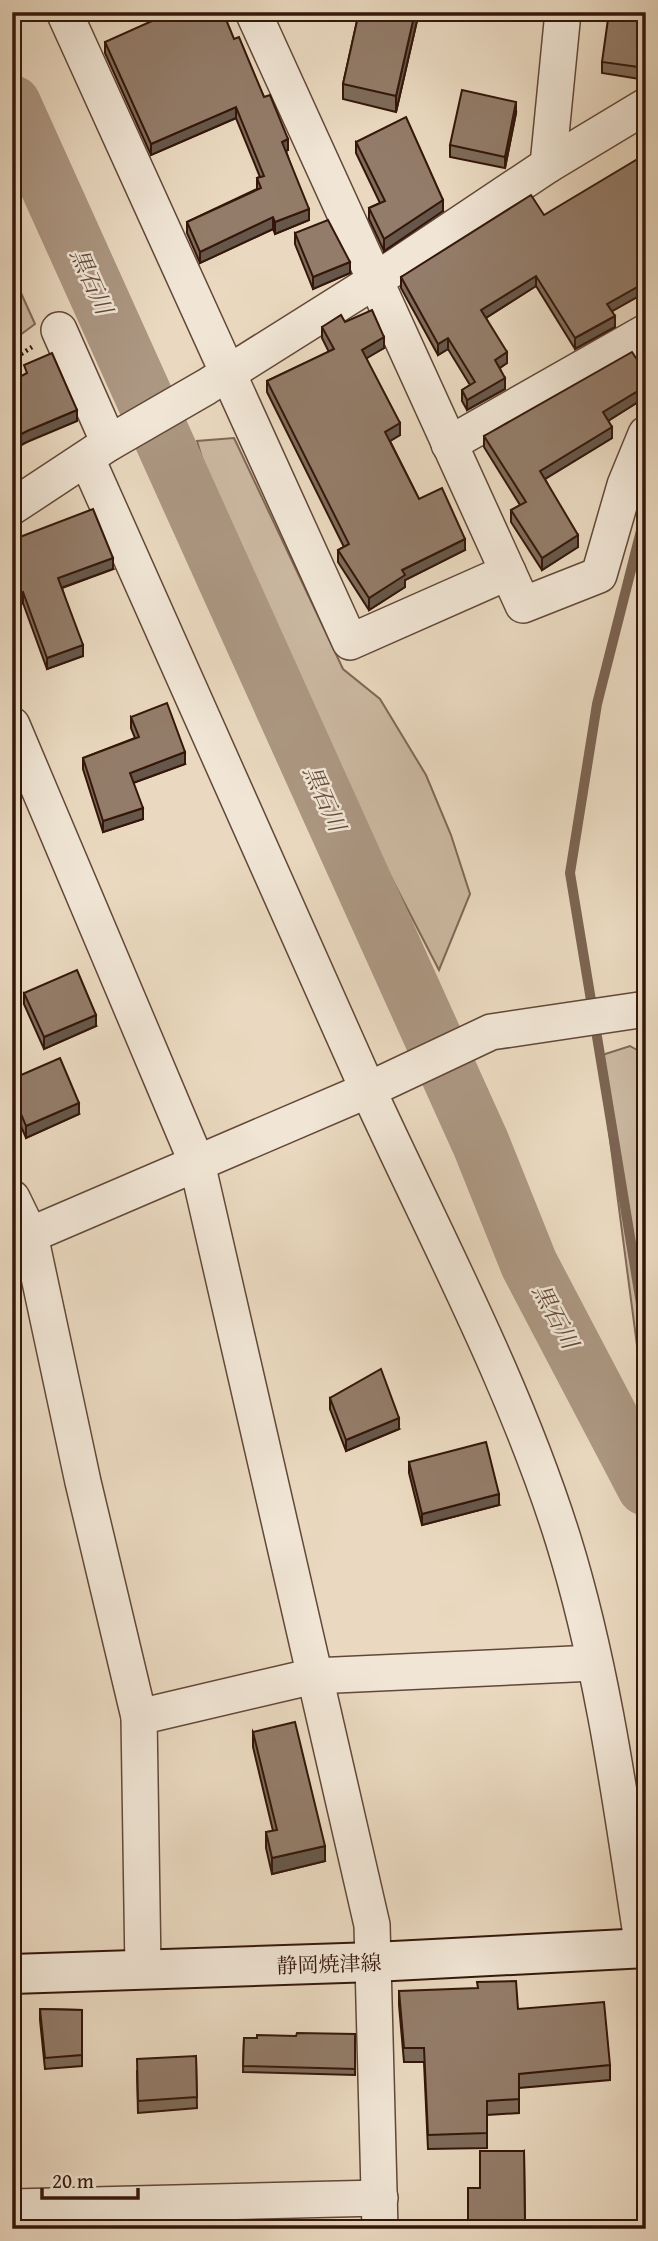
<svg xmlns="http://www.w3.org/2000/svg" width="658" height="2241" font-family="'Gentium Book Plus','Noto Serif JP',serif">
	<rect width="100%" height="100%" fill="#ead9c0"/>
	<filter id="stains"><feTurbulence type="fractalNoise" baseFrequency=".00286" numOctaves="4"/><feColorMatrix values="0 0 0 0 .2 0 0 0 0 .09 0 0 0 0 .02 0 0 0 .5 -.17"/></filter>
	<radialGradient id="worn" r=".72"><stop offset=".6" stop-color="#630" stop-opacity="0"/><stop offset="1" stop-color="#630" stop-opacity=".3"/></radialGradient>
	<!-- green -->
	<g fill="#cbb8a1" stroke="#806856" stroke-width="2">
		<path d="M12,273L35,324L12,341Z"/>
		<path d="M234,438L343,669L380,699L426,775L451,835L470,894L439,970L345,788L222,526L197,441Z"/>
		<path d="M630,1046L646,1055V1414L599,1056Z"/>
	</g>
	<g fill="none" stroke-linecap="round" stroke-linejoin="round">
		<!-- stream -->
		<path stroke="#7c6452" stroke-width="10" d="M646,511L597,704L570,873L646,1334"/>
		<!-- river -->
		<path stroke="#ac9782" stroke-width="58" d="M12,104L481,1144L529,1264L646,1487"/>
		<defs>
			<g id="street">
				<path d="M64,12L350,642L508,572"/>
				<path d="M253,12L523,605L599,575L625,485L646,434"/>
				<path d="M548,165L563,12"/>
				<path d="M59,330L109,443"/>
				<path d="M449,444L646,332"/>
				<path d="M87,459C181,669 273,880 368,1090C436,1238 514,1383 563,1539C604,1671 622,1811 643,1948"/>
				<path d="M12,507L109,443L206,387L373,282L548,165L646,106"/>
				<path d="M12,725L197,1163L372,1925L380,2229"/>
				<path d="M12,1198L30,1235L83,1482L139,1717L143,1970"/>
				<path d="M30,1235L368,1090L491,1032L646,1009"/>
				<path d="M139,1717L314,1676L594,1663"/>
				<path d="M12,2207L380,2198"/>
			</g>
			<path id="secondary" d="M12,1974L374,1962L646,1948"/>
		</defs>
		<!-- street casing -->
		<use href="#street" stroke="#624838" stroke-width="38"/>
		<!-- secondary casing -->
		<use href="#secondary" stroke="#34170a" stroke-width="42"/>
		<!-- path -->
		<path stroke="#34170a" stroke-width="4.5" stroke-dasharray="2 3.5" stroke-linecap="butt" d="M12,360L32,347"/>
		<!-- street -->
		<use href="#street" stroke="#f1e6d6" stroke-width="35"/>
		<!-- secondary -->
		<use href="#secondary" stroke="#f1e6d6" stroke-width="38"/>
	</g>
	<!-- wall -->
	<g fill="#7e6b5a" stroke="#34170a" stroke-width="2">
		<path d="M359,12H419L396,112L343,99V84Z"/>
		<path d="M646,12V80L602,73V62Z"/>
		<path d="M234,39L264,97L288,150L286,151L309,220L275,234L273,229L200,263L187,233V222L257,189V178L260,177L236,118L151,155L105,53V42Z"/>
		<path d="M516,113L505,168L450,157V145Z"/>
		<path d="M356,142L443,211L384,251L369,219V208L380,203L356,153Z"/>
		<path d="M544,215L646,292L612,311L615,327L575,349L536,286L486,318L507,363L500,368L505,389L467,410L462,401V390L470,385L448,349L438,355L401,288V277Z"/>
		<path d="M295,233L350,273L313,289L295,244Z"/>
		<path d="M345,322L384,348L366,358L400,435L390,441L419,499L465,550L405,580V587L369,610L338,562V550L344,547L267,392V381L329,352L322,338V327Z"/>
		<path d="M646,373V397L608,421L612,438L545,479L578,547L542,570L511,522V510L520,505L484,447V436Z"/>
		<path d="M12,540L113,569L62,588L83,656L47,669L23,603L14,606L12,602Z"/>
		<path d="M131,717L185,764L133,783L143,819L103,832L83,769V758L135,738L131,728Z"/>
		<path d="M24,993L96,1026L44,1049L24,1004Z"/>
		<path d="M12,1079L79,1114L26,1138L12,1105Z"/>
		<path d="M330,1398L399,1429L346,1451L330,1409Z"/>
		<path d="M409,1462L499,1505L422,1525L409,1473Z"/>
		<path d="M253,1732L325,1861L272,1874L266,1848V1832L273,1831L253,1747Z"/>
		<path d="M399,1991L518,2009L610,2065V2080L519,2088V2113L487,2115V2148L428,2149L424,2062H404L399,2005Z"/>
		<path d="M40,2009L82,2010V2066L45,2069L40,2020Z"/>
		<path d="M355,2034V2075L243,2072L244,2038H257L296,2036Z"/>
		<path d="M196,2056L197,2108L138,2113L137,2071Z"/>
		<path d="M524,2151L525,2229H468L480,2188Z"/>
	</g>
	<!-- shaded-wall -->
	<g fill="#67574a" stroke="#34170a" stroke-width="2">
		<path d="M415,12H419L396,112V96Z"/>
		<path d="M516,102V113L505,168V157Z"/>
		<path d="M236,107V118L151,155V144Z"/>
		<path d="M288,139V150L282,153V142Z"/>
		<path d="M443,200V211L384,251V239Z"/>
		<path d="M309,209V220L275,234V222Z"/>
		<path d="M273,217V229L200,263V252Z"/>
		<path d="M350,262V273L313,289V277Z"/>
		<path d="M536,276V286L481,321V310Z"/>
		<path d="M646,282V292L607,314V304Z"/>
		<path d="M615,316V327L575,349V338Z"/>
		<path d="M384,337V348L362,361V350Z"/>
		<path d="M448,338V349L438,355V344Z"/>
		<path d="M507,352V363L495,371V360Z"/>
		<path d="M505,378V389L467,410V400Z"/>
		<path d="M646,386V397L603,424V412Z"/>
		<path d="M77,410V421L27,442L12,450V439L27,431Z"/>
		<path d="M400,423V435L385,444V432Z"/>
		<path d="M612,427V438L540,482V471Z"/>
		<path d="M578,535V547L542,570V558Z"/>
		<path d="M465,539V550L405,580V587L369,610V598L402,570Z"/>
		<path d="M113,558V569L58,589V578Z"/>
		<path d="M23,592V603L14,606V595Z"/>
		<path d="M83,645V656L47,669V658Z"/>
		<path d="M185,752V764L130,784V773Z"/>
		<path d="M143,808V819L103,832V821Z"/>
		<path d="M96,1015V1026L44,1049V1037Z"/>
		<path d="M79,1103V1114L26,1138V1126Z"/>
		<path d="M399,1418V1429L346,1451V1440Z"/>
		<path d="M499,1494V1505L422,1525V1514Z"/>
		<path d="M325,1846V1861L272,1874V1858Z"/>
	</g>
	<!-- building -->
	<g fill="#937c69" stroke="#34170a" stroke-width="2">
		<path d="M172,12H223L234,39L239,37L264,97L270,95L288,139L282,142L309,209L275,222L273,217L200,252L187,222L261,188L257,178L264,176L236,107L151,144L105,42Z"/>
		<path d="M359,12H415L396,96L343,84Z"/>
		<path d="M609,12H646V68L602,62Z"/>
		<path d="M462,90L516,102L505,157L450,145Z"/>
		<path d="M406,117L443,200L384,239L369,208L385,201L356,142Z"/>
		<path d="M646,154V282L607,304L615,316L575,338L536,276L481,310L507,352L495,360L505,378L467,400L462,390L475,382L448,338L438,344L401,277L531,195L544,215Z"/>
		<path d="M328,220L350,262L313,277L295,233Z"/>
		<path d="M372,310L384,337L362,350L400,423L385,432L419,499L442,488L465,539L402,570L405,575L369,598L338,550L349,544L267,381L334,349L322,327L341,315L345,322Z"/>
		<path d="M632,352L646,373V386L603,412L612,427L540,471L578,535L542,558L511,510L526,502L484,436Z"/>
		<path d="M52,353L77,410L27,431L12,439V381L27,373L24,365Z"/>
		<path d="M93,509L113,558L58,578L83,645L47,658L23,592L14,595L12,591V540Z"/>
		<path d="M167,703L185,752L130,773L143,808L103,821L83,758L139,737L131,717Z"/>
		<path d="M77,970L96,1015L44,1037L24,993Z"/>
		<path d="M60,1058L79,1103L26,1126L12,1093V1079Z"/>
		<path d="M381,1369L399,1418L346,1440L330,1398Z"/>
		<path d="M486,1442L499,1494L422,1514L409,1462Z"/>
		<path d="M295,1722L325,1846L272,1858L266,1832L277,1830L253,1732Z"/>
		<path d="M516,1981L518,2009L604,2002L610,2065L519,2074V2099L487,2101V2133L428,2135L424,2048H404L399,1991L478,1988L477,1982Z"/>
		<path d="M40,2009L82,2010V2055L45,2058Z"/>
		<path d="M297,2033L355,2034V2069L243,2066L244,2038H257V2035L296,2036Z"/>
		<path d="M196,2056L197,2097L138,2101L137,2059Z"/>
		<path d="M480,2151H524L525,2225H493V2229H468V2188H480Z"/>
	</g>
	<g text-anchor="middle" dominant-baseline="central" stroke-width="5" stroke-linejoin="round" paint-order="stroke">
		<!-- street labels -->
		<g font-size="21" fill="#34170a" stroke="#f1e6d6">
			<text transform="translate(329 1964) rotate(-2)">静岡焼津線</text>
		</g>
		<!-- water labels -->
		<g font-size="23" font-style="italic" fill="#644a3a" stroke="#f1e6d6">
			<text transform="translate(92 281) rotate(66)">黒石川</text>
			<text transform="translate(325 798) rotate(66)">黒石川</text>
			<text transform="translate(556 1316) rotate(62)">黒石川</text>
		</g>
	</g>
	<!-- margin -->
	<rect width="658" height="2241" fill="none" stroke="#ead9c0" stroke-width="42"/>
	<rect x="14" y="14" width="630" height="2213" fill="none" stroke="#34170a" stroke-width="3.5"/>
	<rect x="21" y="21" width="616" height="2199" fill="none" stroke="#34170a" stroke-width="2"/>
	<!-- scale -->
	<path d="M42 2188v10h96v-10" fill="none" stroke="#34170a" stroke-width="3.5"/>
	<text x="52" y="2188" font-size="21" fill="#34170a" stroke="#f1e6d6" stroke-width="5" paint-order="stroke">20 m</text>
	<rect width="100%" height="100%" filter="url(#stains)"/>
	<rect width="100%" height="100%" fill="url(#worn)"/>
</svg>
